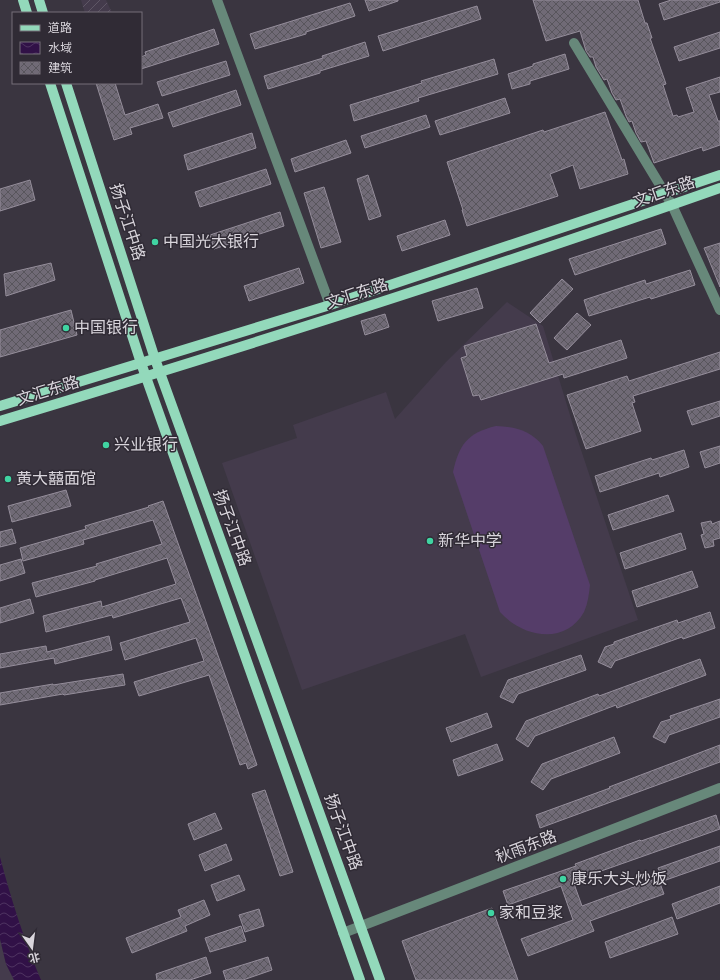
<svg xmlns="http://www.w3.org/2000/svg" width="720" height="980" font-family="'Alegreya Sans','Noto Sans SC',sans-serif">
	<defs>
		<pattern id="industrial-furrows" width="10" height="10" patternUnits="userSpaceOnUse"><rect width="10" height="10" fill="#443b4c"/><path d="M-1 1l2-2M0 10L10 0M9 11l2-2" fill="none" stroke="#5e5665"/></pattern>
		<pattern id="water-waves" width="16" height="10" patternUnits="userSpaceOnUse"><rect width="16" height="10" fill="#311147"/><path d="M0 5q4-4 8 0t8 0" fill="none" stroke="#4e3361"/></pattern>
		<pattern id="building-cross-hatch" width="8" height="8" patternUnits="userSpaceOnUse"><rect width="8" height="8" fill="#706a76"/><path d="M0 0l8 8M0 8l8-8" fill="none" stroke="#58555c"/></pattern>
	</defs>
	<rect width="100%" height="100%" fill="#3a3540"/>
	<!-- built -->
	<g fill="#443b4c">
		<path d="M507,302L543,326L576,435L638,620L481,677L465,634L302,690L222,463L297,438L293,425L386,392L395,419L446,362Z"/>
		<path d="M0,939L6,964L14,980H0Z"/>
	</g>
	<!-- industrial -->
	<path fill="url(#industrial-furrows)" d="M81,0H106L112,13H85Z"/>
	<!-- pitch -->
	<path fill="#553d69" d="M496,426C515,427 530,430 543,446L590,585C589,594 588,603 584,612C565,646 522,637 500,612L453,472C459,445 467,433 496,426Z"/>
	<!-- water -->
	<path fill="url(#water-waves)" d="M0,857C11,899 24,940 41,980H14L6,964L0,939Z"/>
	<!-- building -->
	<g fill="url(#building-cross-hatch)" stroke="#958e9b">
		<path d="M365,0H398V1L369,11Z"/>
		<path d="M533,0H638L645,23H647L652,38H650L666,84L663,85L673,116L677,115L678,117L694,112L686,88L720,77V92L709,95L718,121H720V145L703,151L702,147L654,163L646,141L641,142L636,133L632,121L629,122L626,116L620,99L616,100L612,93L607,79L604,80L596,67L593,57H590L586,51L580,31L546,41Z"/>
		<path d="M671,0H720V2L664,20L659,4Z"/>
		<path d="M350,3L355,16L306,32V34L255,49L250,34Z"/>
		<path d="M477,6L481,19L383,51L378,36Z"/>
		<path d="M214,29L219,44L141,69V57L146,55L145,52Z"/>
		<path d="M720,32V48L679,61L674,47Z"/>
		<path d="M365,42L369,56L320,71V73L268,89L264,76L323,58L322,56Z"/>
		<path d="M565,54L569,69L530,81V84L512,89L508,74L533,66V64Z"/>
		<path d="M494,59L498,74L418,98L419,101L354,121L350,105L422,83L421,81Z"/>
		<path d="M226,61L230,75L162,96L157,82Z"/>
		<path d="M96,83H115L125,115L158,104L163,118L130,128L132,134L114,140Z"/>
		<path d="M236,90L241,105L173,127L168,113Z"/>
		<path d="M505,98L510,113L440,135L435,121Z"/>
		<path d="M605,112L622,160L624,159L628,174L580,189L573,165L550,174L558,196L467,226L462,210H463L447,162L543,130L544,132Z"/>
		<path d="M426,115L430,127L365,148L361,136Z"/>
		<path d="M252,133L256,148L188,170L184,155Z"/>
		<path d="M346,140L351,153L295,172L291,159Z"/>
		<path d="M266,169L271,184L200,207L195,192Z"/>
		<path d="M368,175L381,216L369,220L357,179Z"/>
		<path d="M30,180L35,200L0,211V189Z"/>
		<path d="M324,187L341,242L321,248L304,193Z"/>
		<path d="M280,212L284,226L214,249L210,235Z"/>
		<path d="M445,220L450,235L402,251L397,236Z"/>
		<path d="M661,229L666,244L575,275L569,259Z"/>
		<path d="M720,243V287L704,248Z"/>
		<path d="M51,263L55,280L6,296L4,274Z"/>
		<path d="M299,268L304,283L249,301L244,286Z"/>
		<path d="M690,270L695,285L651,299L650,297L589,316L584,300L645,280L646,284Z"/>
		<path d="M562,279L573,289L540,323L530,313Z"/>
		<path d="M477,288L483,308L438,321L432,301Z"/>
		<path d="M71,310L77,335L0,357V330Z"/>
		<path d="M577,313L591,325L567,350L554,338Z"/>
		<path d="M385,314L389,327L365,335L361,321Z"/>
		<path d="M536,324L549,363L621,340L627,358L564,378L563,374L481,400L479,395L473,396L461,358L467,356L464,346Z"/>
		<path d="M720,352V369L633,396L635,402L632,403L641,431L586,449L567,395L627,376L629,381Z"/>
		<path d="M720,401V416L692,425L687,411Z"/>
		<path d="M720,446V463L705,468L700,452Z"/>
		<path d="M684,450L689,467L660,477L659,473L600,492L595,476L651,458L652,460Z"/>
		<path d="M66,490L71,506L12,522L8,506Z"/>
		<path d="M668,495L674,511L613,530L608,515Z"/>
		<path d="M163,501L257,765L248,769L246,763L240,765L209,675L139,696L134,682L204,661L196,638L125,660L120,643L190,622L181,598L113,618L112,615L46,632L43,616L101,601L102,607L176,584L167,558L95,580V581L36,597L32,583L97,566L96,564L162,544L153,520L83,540L84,544L23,561L20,548L86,529L85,526L149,507L148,506Z"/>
		<path d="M711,521L712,524L720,521V538L713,540L714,546L705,548L701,535L704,534L701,523Z"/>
		<path d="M12,529L16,543L0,547V532Z"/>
		<path d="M681,533L686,549L625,569L620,553Z"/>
		<path d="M21,559L25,573L0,581V565Z"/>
		<path d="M692,571L698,587L637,607L632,591Z"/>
		<path d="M30,599L34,613L0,623V608Z"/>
		<path d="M710,612L715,628L683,639L682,637L615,661L611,668L598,662L605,647L614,644V642L677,620L678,623Z"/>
		<path d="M109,636L112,650L55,664L54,658L0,668V654L46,646L47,652Z"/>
		<path d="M581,655L586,670L518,694L513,703L500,697L508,680Z"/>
		<path d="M700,659L706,675L617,708L616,705L535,736L528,747L516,739L526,721L598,694L599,696Z"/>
		<path d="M123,674L125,685L64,695L63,694L0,705V693L53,684V685Z"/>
		<path d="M720,699V717L669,735L665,743L653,737L661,722L671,719L670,716Z"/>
		<path d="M487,713L492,727L451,742L446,728Z"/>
		<path d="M614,737L620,753L551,779L543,790L531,782L542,764Z"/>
		<path d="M497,744L503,760L458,776L453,760Z"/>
		<path d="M720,745V762L540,828L536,815L610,788L609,787Z"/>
		<path d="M265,790L293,872L280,876L252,794Z"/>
		<path d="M215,813L222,829L194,840L188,824Z"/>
		<path d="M716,815L720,829L573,881L582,906L658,878L664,894L590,921L594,931L528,956L521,939L573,920L561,886L508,905L503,891L576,866L575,864L640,840L641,841Z"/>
		<path d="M226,844L232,860L205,871L199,855Z"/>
		<path d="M720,846V861L663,881L658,868Z"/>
		<path d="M239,875L245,890L217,901L211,885Z"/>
		<path d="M720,886V903L677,919L672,904Z"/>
		<path d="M204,900L210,915L185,926L187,931L132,953L126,938L181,917L178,910Z"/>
		<path d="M492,908L518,980H416L402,941Z"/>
		<path d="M259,909L264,926L245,932L239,915Z"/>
		<path d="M672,917L678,934L610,958L605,942Z"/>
		<path d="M241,926L246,941L210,952L205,938Z"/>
		<path d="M206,957L211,973L190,980H157L156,974Z"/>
		<path d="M268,957L272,970L243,980H226L223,971Z"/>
	</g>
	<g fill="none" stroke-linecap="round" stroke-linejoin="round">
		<!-- minor -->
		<g stroke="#67887a" stroke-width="10">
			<path d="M217,0L330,305"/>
			<path d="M574,43L672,205L720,310"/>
			<path d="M343,933L720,788"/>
		</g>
		<!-- major -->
		<g stroke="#93d9bb" stroke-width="10">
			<path d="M23,0L27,13"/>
			<path d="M39,0L43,13"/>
			<path d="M50,83L141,363L360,980"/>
			<path d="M66,83L155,359L380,980"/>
			<path d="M0,406L330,305L720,175"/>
			<path d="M0,421C241,348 482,272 720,188"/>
		</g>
	</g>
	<!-- markers -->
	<g fill="#40d4a2" stroke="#302b35" stroke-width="1.5">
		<circle cx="155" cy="242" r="4"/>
		<circle cx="66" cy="328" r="4"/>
		<circle cx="106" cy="445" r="4"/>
		<circle cx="8" cy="479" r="4"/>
		<circle cx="430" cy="541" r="4"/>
		<circle cx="563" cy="879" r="4"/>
		<circle cx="491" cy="913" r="4"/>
	</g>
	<g text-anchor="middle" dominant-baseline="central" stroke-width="3" stroke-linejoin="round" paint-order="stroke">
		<!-- street labels -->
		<g font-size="16" fill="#d9d5dc" stroke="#302b35">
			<text transform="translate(664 192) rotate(-19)">文汇东路</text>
			<text transform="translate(127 222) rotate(72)">扬子江中路</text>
			<text transform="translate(357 294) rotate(-18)">文汇东路</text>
			<text transform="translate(48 391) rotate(-17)">文汇东路</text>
			<text transform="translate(232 528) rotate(70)">扬子江中路</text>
			<text transform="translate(343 832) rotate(70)">扬子江中路</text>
			<text transform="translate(526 847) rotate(-21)">秋雨东路</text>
		</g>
		<!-- poi labels -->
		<g font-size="16" fill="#d9d5dc" stroke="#302b35" text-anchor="start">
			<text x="163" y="242">中国光大银行</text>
			<text x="74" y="328">中国银行</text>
			<text x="114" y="445">兴业银行</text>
			<text x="16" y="479">黄大囍面馆</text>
			<text x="438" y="541">新华中学</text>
			<text x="571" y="879">康乐大头炒饭</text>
			<text x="499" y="913">家和豆浆</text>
		</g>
	</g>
	<!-- legend -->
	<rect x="12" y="12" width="130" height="72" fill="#302b35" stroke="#746f78"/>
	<rect x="20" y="25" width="20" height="6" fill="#93d9bb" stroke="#746f78"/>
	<text x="48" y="32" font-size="12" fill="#d9d5dc">道路</text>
	<rect x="20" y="42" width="20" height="12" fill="url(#water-waves)" stroke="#746f78"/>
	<text x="48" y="52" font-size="12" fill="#d9d5dc">水域</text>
	<rect x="20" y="62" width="20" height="12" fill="url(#building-cross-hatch)" stroke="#746f78"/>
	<text x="48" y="72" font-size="12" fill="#d9d5dc">建筑</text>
	<!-- north arrow -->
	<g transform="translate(32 948) rotate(166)" stroke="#302b35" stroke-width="3" paint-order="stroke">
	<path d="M0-3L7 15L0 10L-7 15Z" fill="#d9d5dc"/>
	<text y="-6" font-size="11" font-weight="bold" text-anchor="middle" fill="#d9d5dc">北</text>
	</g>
</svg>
